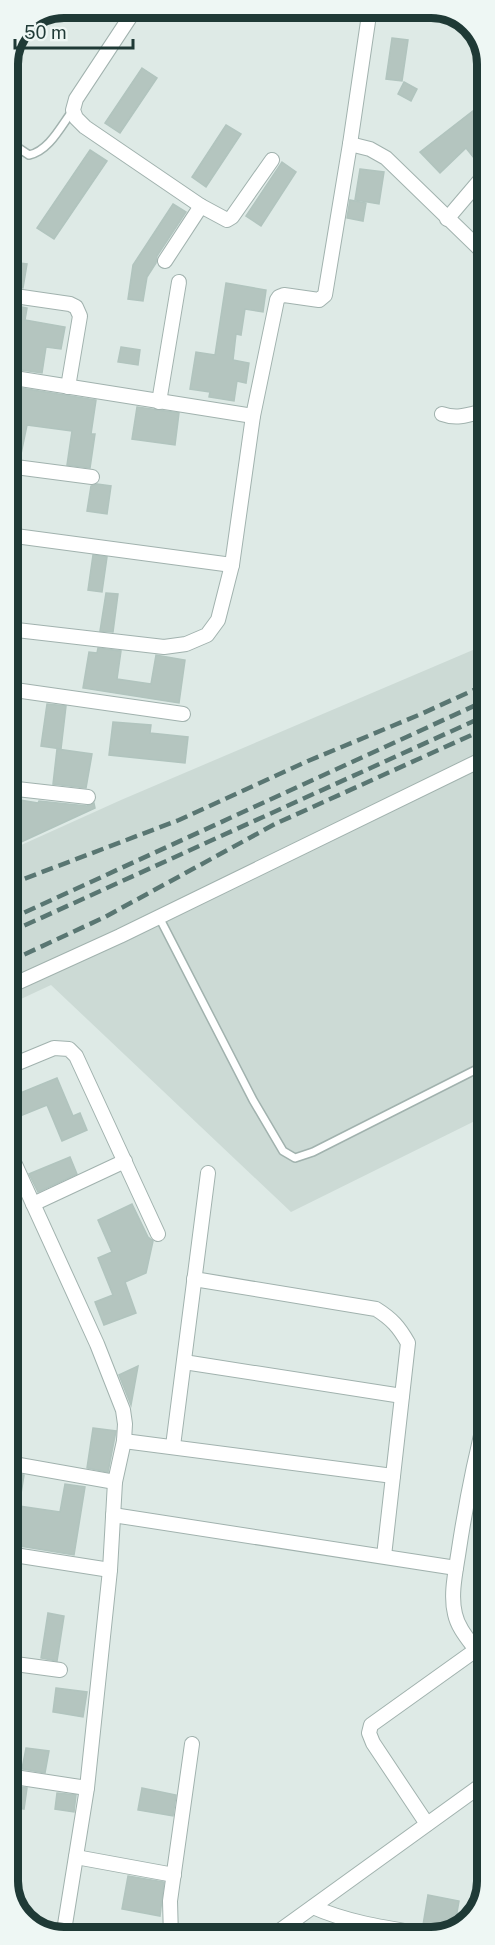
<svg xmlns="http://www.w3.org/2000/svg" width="495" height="1945" font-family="'Public Sans',sans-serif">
	<rect width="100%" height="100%" fill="#deeae6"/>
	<!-- built -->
	<path fill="#ccdad5" d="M487,644V1115L291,1212L51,985L8,1005V851L121,800Z"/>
	<!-- building -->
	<g fill="#b4c5bf" stroke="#b1c4be" stroke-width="1.5">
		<path d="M392,38L408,40L402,81L386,79Z"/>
		<path d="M142,68L157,78L120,133L105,123Z"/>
		<path d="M404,82L417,89L411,101L398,94Z"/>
		<path d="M487,100V148L474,158L466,148L440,173L420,152Z"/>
		<path d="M226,125L241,134L206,187L192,177Z"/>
		<path d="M90,150L107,161L54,239L37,228Z"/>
		<path d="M282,162L296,172L261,226L246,216Z"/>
		<path d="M360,169L384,172L379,204L355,200Z"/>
		<path d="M350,200L366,203L363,221L347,218Z"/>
		<path d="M173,204L186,212L157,256L156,263L147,277L143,301L128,299L133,265Z"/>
		<path d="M11,262L27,264L23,288L8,286Z"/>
		<path d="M226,283L266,290L263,312L245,309L241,335L236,334L233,360L249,363L246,383L237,381L234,401L209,397L210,392L190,389L196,352L215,355Z"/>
		<path d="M8,304L27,308L25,320L65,327L61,349L46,347L42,373L8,368Z"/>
		<path d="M121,347L140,350L138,365L118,362Z"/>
		<path d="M8,386L96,400L91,434H95L90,468L67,465L72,431L27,425L20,459L8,457Z"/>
		<path d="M137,407L179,413L175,445L132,439Z"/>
		<path d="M97,484L111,486L107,514L87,511L91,486Z"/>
		<path d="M93,555L107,557L102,592L88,590Z"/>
		<path d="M106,593L118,594L113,632L100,631Z"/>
		<path d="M98,648L121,651L117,679L151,684L156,655L185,660L179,703L83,688L89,652L97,653Z"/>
		<path d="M47,704L66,706L61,749L41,746Z"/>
		<path d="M113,722L151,725L150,733L188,737L185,763L109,755Z"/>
		<path d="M57,749L92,754L86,788L53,784Z"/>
		<path d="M8,798L38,803L39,801L87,806L94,803L95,808L8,848Z"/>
		<path d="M57,1078L73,1116L80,1113L87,1130L62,1141L47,1105L8,1121V1098Z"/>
		<path d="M70,1157L77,1174L38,1192L29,1174Z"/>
		<path d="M132,1204L148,1237L153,1241L146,1273L125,1282L136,1313L104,1325L95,1302L113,1295L98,1258L112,1252L98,1220Z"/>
		<path d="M138,1366L131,1405L119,1375Z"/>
		<path d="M93,1428L116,1431L108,1472L87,1468Z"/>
		<path d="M8,1472L24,1475L19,1506L60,1512L65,1484L85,1487L74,1555L8,1544Z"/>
		<path d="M48,1613L64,1616L57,1661L41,1658Z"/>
		<path d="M56,1688L87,1692L83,1717L53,1712Z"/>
		<path d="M26,1748L49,1751L45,1773L22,1769Z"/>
		<path d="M12,1786L27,1788L24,1809L9,1806Z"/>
		<path d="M142,1788L176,1795L173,1816L138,1810Z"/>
		<path d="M57,1793L76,1795L74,1812L55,1809Z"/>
		<path d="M128,1876L164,1882L160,1916L122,1909Z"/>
		<path d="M428,1895L459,1901L454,1929L446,1934L437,1927L423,1925Z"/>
	</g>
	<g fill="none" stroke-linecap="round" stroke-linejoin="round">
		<defs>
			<g id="service">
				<path d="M8,141L29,155C49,151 61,126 73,110"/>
				<path d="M159,917L253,1100L283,1151L295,1158L313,1152L487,1064"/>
			</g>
			<g id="minor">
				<path d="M136,8L76,99L73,110L76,118L85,127L201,206L227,220L232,217L272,160"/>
				<path d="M350,144L370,149L386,158L487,256"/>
				<path d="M447,219L487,172"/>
				<path d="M165,261L201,206"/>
				<path d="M8,295L70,304L76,307L80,316L68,387"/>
				<path d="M8,377L253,416"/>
				<path d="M159,402L179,282"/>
				<path d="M442,414C458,420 471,414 487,410"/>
				<path d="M8,466L92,477"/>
				<path d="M8,535L232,565"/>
				<path d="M8,629L164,647L186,644L207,635L218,620L232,565L253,416L277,300L279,297L284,295L319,300L325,295L350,144L370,8"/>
				<path d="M8,689L183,714"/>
				<path d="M8,788L88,797"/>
				<path d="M8,987L120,936L487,757"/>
				<path d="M8,1067L54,1048L69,1049L76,1056L158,1234"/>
				<path d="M8,1149L97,1344L123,1410L125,1424L124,1441L115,1482L110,1570L87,1788L63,1937"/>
				<path d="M33,1204L125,1161"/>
				<path d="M194,1279L376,1309C392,1319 399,1327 408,1343L384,1556"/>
				<path d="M184,1362L402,1396"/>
				<path d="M124,1441L393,1476"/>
				<path d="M173,1446L208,1173"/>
				<path d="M8,1463L115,1482"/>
				<path d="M113,1515L456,1568"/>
				<path d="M8,1554L110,1570"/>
				<path d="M476,1650C468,1639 458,1628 455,1614C450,1594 456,1570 459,1549C466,1503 475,1457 487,1412"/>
				<path d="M8,1663L60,1670"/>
				<path d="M8,1776L87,1788"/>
				<path d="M427,1824L373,1743L369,1733L371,1725L487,1642"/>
				<path d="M76,1857L174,1875"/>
				<path d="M313,1907C351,1924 394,1929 435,1936"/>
				<path d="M171,1937L170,1901L192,1744"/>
				<path d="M271,1937L487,1781"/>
			</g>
		</defs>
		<!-- service casing -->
		<use href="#service" stroke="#a1b2ae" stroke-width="10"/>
		<!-- minor casing -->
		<use href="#minor" stroke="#a1b2ae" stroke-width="16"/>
		<!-- service -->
		<use href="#service" stroke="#fff" stroke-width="7"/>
		<!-- minor -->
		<use href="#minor" stroke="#fff" stroke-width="14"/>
		<!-- rail -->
		<g stroke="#597672" stroke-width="4.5" stroke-dasharray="12 6" stroke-linecap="butt">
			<path d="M8,885L179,820L308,761L421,714L487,684"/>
			<path d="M8,920L487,700"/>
			<path d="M8,933L487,715"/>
			<path d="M8,962L105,917L275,824L487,728"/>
		</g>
	</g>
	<!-- crop -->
	<path d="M0 0H495V1945H0ZM64 18H431A46 46 0 0 1 477 64V1881A46 46 0 0 1 431 1927H64A46 46 0 0 1 18 1881V64A46 46 0 0 1 64 18Z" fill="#eef7f4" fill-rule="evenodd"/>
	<path fill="none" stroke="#1f3a36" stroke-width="8" d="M64 18H431A46 46 0 0 1 477 64V1881A46 46 0 0 1 431 1927H64A46 46 0 0 1 18 1881V64A46 46 0 0 1 64 18Z"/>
	<!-- scale -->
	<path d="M15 39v9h118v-9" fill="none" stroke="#1f3a36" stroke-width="3"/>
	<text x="24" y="39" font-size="18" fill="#1f3a36" stroke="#eef7f4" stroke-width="4.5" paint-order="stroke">50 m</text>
</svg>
